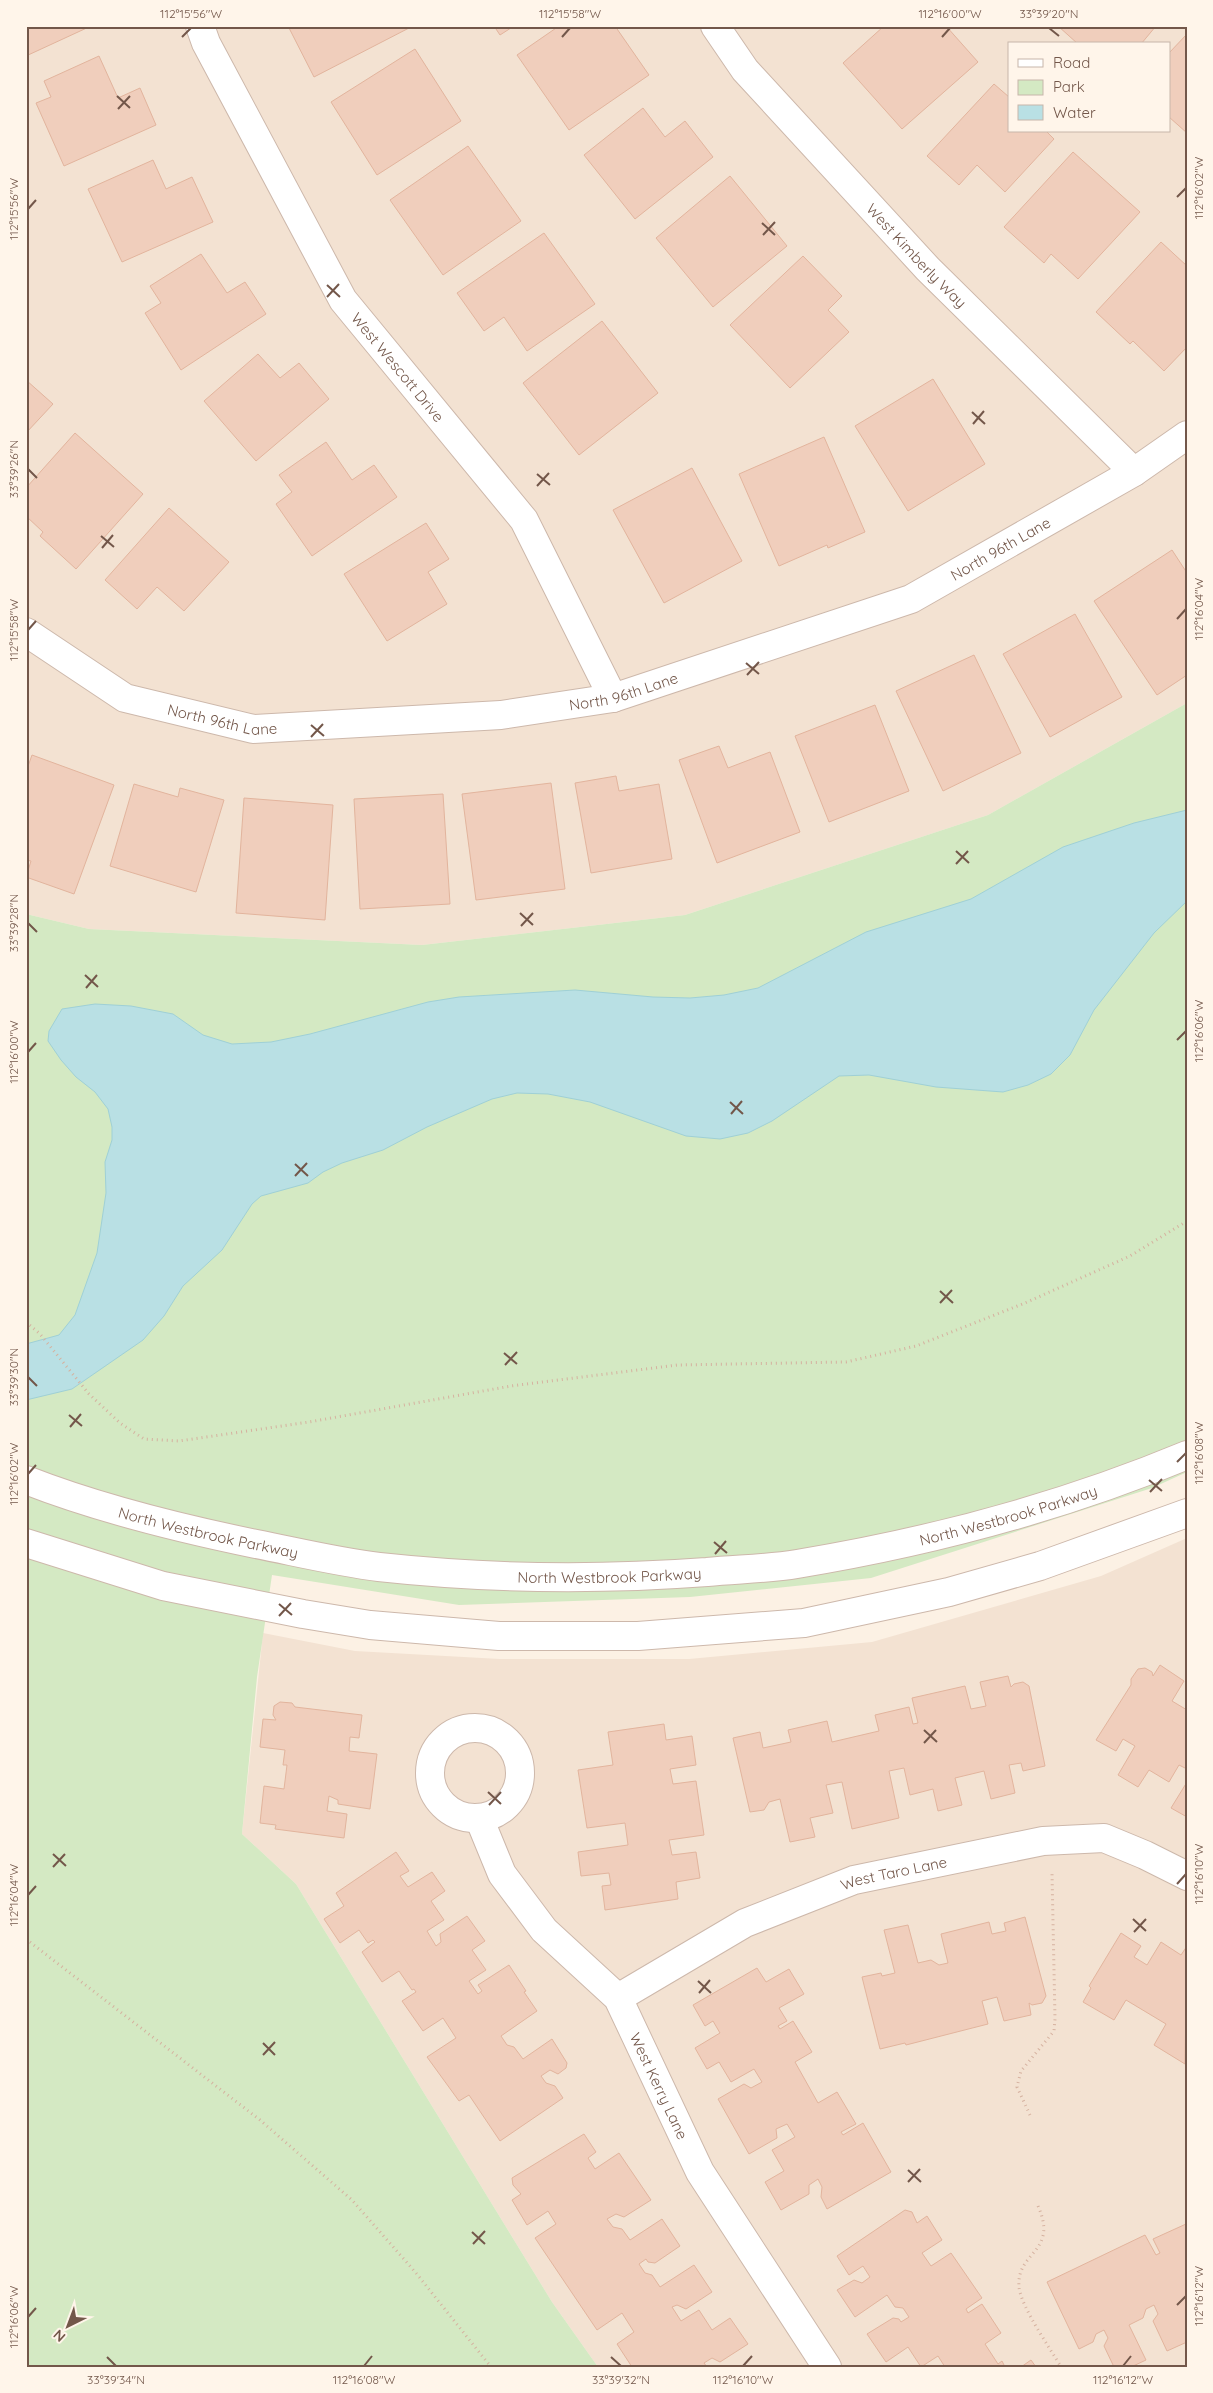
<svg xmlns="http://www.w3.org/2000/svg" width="1213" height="2393" font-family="Quicksand,sans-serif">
	<rect width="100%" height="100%" fill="#fcf1e4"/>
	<!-- residential -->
	<g fill="#f3e2d2" fill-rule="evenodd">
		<path d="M26,26H1187V703L988,815L685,915L422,945L89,929L26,914ZM1009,44H1169V131H1009Z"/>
		<path d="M1187,1538V2367H598L552,2302L296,1884L242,1834L263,1633L355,1651L500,1659H689L872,1642L1101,1576Z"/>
	</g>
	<!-- green -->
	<path fill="#d4e9c3" d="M1187,703V1472L1152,1488L871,1578L690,1597L459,1605L272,1575L257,1677L242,1834L296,1884L552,2302L598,2367H26V914L89,929L422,945L685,915L988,815Z"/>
	<!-- water -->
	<path fill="#b9e0e4" stroke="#9fd0d6" d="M1187,810V901L1154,933L1094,1010L1070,1055L1051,1074L1028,1085L1003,1092L936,1087L869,1075L839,1076L772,1121L748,1133L720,1139L686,1136L590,1102L548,1094L517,1093L492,1099L427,1127L383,1150L342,1163L323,1172L308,1183L261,1196L252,1204L222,1250L183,1286L164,1316L143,1340L72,1389L26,1400V1344L59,1335L75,1315L97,1253L106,1193L105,1162L112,1140V1127L108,1109L95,1092L76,1077L61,1060L48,1041L49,1031L62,1009L95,1004L131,1006L173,1014L203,1035L232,1044L271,1042L310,1034L428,1002L459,997L575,990L653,997L690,998L724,995L758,988L866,932L971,899L1063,847L1134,823Z"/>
	<!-- building -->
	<g fill="#f0cebc" stroke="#e2b49d">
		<path d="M26,26H91L26,56Z"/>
		<path d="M288,26H408L409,28L314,77Z"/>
		<path d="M494,26H514L500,35Z"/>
		<path d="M559,26H615L649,75L569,130L517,55Z"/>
		<path d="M884,26H946L978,62L902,129L843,63Z"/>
		<path d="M1058,26H1156L1141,44H1078Z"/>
		<path d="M1187,34V133L1169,117V53Z"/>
		<path d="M415,49L461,121L377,175L331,102Z"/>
		<path d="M99,56L118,98L140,88L156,125L64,166L36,103L51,97L44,81Z"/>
		<path d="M994,84L1009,97V131H1046L1054,139L1005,192L977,165L959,185L927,156Z"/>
		<path d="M643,108L665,137L685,121L713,157L635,219L584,155Z"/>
		<path d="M468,146L521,221L443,275L390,200Z"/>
		<path d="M1073,152L1140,212L1078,279L1051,254L1044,263L1004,227Z"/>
		<path d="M153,160L166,189L192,177L213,222L122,262L88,189Z"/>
		<path d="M730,176L787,246L713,307L656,238Z"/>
		<path d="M544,233L595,304L527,351L504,317L484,331L457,293Z"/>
		<path d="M1161,242L1187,266V347L1164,371L1133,341L1130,344L1096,312Z"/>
		<path d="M201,254L227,293L245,282L266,314L181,370L145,313L161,303L150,286Z"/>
		<path d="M803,256L842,296L828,310L849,332L790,388L730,325Z"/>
		<path d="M602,321L658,393L579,455L523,383Z"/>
		<path d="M258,354L280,378L299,363L329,399L256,461L204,401Z"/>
		<path d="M933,379L985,464L908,511L855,426Z"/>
		<path d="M26,380L53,404L26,433Z"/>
		<path d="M75,433L143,494L76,569L40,536L43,532L26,516V488Z"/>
		<path d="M824,437L865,532L828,548L827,545L779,566L739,474Z"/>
		<path d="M326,442L352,480L374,465L397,497L312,556L276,504L292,492L279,475Z"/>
		<path d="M692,468L742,561L664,603L613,510Z"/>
		<path d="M169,508L229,562L184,611L157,587L137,609L105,580Z"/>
		<path d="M426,523L449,559L428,572L447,604L387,641L344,574Z"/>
		<path d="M1172,550L1187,573V675L1157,695L1094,601Z"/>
		<path d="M1075,614L1122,697L1050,737L1003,654Z"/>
		<path d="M974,655L1021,753L943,791L896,691Z"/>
		<path d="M875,705L909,791L829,822L795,736Z"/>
		<path d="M719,746L728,768L770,752L800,832L717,863L679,760Z"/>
		<path d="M32,755L114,785L74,894L26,877L31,861L26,860V772Z"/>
		<path d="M616,776L619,791L659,784L672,859L591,873L575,783Z"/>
		<path d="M551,783L565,889L476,900L462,794Z"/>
		<path d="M134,784L178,797L180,788L224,800L196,892L110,866Z"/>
		<path d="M443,794L450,904L360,909L354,799Z"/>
		<path d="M244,798L333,805L325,920L236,913Z"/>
		<path d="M1160,1665L1184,1681L1172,1701L1187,1710V1769L1179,1765L1169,1782L1149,1770L1138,1787L1118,1775L1135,1746L1123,1739L1116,1751L1096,1740L1131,1685V1679L1138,1669L1145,1668L1152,1672L1153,1676Z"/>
		<path d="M1008,1676L1011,1687L1014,1684L1023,1682L1029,1686L1045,1766L1023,1771L1021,1763L1009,1765L1015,1793L991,1799L984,1771L955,1778L962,1805L938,1811L933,1789L910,1795L904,1768L889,1771L899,1818L852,1829L842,1782L826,1785L833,1813L810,1818L815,1837L790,1842L780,1799L769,1802L764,1810L750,1812L733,1738L760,1732L763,1748L791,1742L788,1730L827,1721L832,1742L879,1731L875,1715L909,1707L913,1724L918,1723L912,1698L965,1686L971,1709L986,1706L980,1682Z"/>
		<path d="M280,1702L292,1703L295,1707L362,1715L359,1738L350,1737L349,1751L377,1754L370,1809L338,1804V1800L329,1796L327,1811L347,1814L344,1838L275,1829L276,1825L260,1823L264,1786L284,1789L287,1765H283L285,1750L260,1747L263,1719L276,1720L273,1715L274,1706Z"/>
		<path d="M664,1724L666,1740L692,1736L696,1765L670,1769L673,1784L696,1781L704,1835L669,1840L672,1855L696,1852L700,1878L676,1882L678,1899L605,1910L602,1886L611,1885L609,1873L581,1876L578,1852L628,1845L625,1823L587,1828L578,1770L613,1765L608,1732Z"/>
		<path d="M1187,1782V1817L1171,1808Z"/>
		<path d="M396,1852L409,1871L400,1876L408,1887L432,1872L445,1891L431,1901L444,1920L427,1931L436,1946L441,1942L440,1934L467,1916L485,1941L472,1950L486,1970L469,1981L478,1994L482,1991L478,1985L509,1965L526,1991L524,1992L537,2011L501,2036L507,2045L514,2047L523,2059L552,2039L567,2063L566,2068L558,2074L550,2070L541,2076L546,2083L555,2086L563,2098L500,2141L469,2095L459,2101L427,2057L456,2038L443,2018L423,2031L402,2001L416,1992L414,1989L412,1990L399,1971L382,1982L362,1952L375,1942L373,1940L368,1943L359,1930L340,1943L324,1919L344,1906L336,1893Z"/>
		<path d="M1025,1917L1046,1996L1042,2003L1032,2005L1029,2003L1031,2015L1004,2021L997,1997L982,2001L988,2024L906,2045L905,2043L880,2049L862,1977L881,1973L882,1976L895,1973L884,1930L908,1925L918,1963L931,1960L939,1965L948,1963L941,1934L989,1922L992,1934L1006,1931L1004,1923Z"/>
		<path d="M1121,1933L1141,1946L1134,1957L1147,1965L1161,1942L1181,1955L1187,1946L1185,2064L1154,2045L1166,2024L1126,2000L1114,2020L1083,2002L1091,1988L1089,1986Z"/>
		<path d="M757,1968L766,1982L789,1969L804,1994L779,2008L787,2021L778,2026L780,2029L793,2021L812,2052L795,2062L818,2103L837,2092L856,2124L841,2132L843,2135L863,2123L891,2172L827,2209L821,2197L822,2187L818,2179L809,2185V2194L781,2210L765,2182L784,2171L772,2150L795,2137L787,2124L776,2129L777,2138L749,2154L718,2099L744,2084L751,2088L762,2082L754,2069L731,2082L719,2062L707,2069L695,2048L720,2033L713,2021L705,2026L693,2005Z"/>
		<path d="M584,2134L596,2152L588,2158L595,2169L619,2153L651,2200L624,2217L616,2214L607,2219L613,2227L622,2229L630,2240L662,2219L680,2246L655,2263L648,2262L646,2259L639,2264L645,2273L652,2275L660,2287L694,2265L712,2292L686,2309L677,2305L672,2307L681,2321L699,2310L712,2330L730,2318L748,2344L720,2362L712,2358L704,2363L707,2367H632L617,2344L634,2332L622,2313L597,2330L535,2238L556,2224L548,2211L527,2225L512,2200L521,2194L513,2185L512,2178Z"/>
		<path d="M905,2210L912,2212L917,2223L927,2216L942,2240L922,2253L931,2266L951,2253L982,2298L966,2309L968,2313L982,2304L1001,2333L985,2344L998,2364L1002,2361L1005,2367H945L938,2356L921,2367L908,2347L886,2362L867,2334L893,2318L899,2319L901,2322L909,2317L903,2308L895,2307L887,2295L855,2317L837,2290L854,2280L862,2283L870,2277L863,2266L849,2275L837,2256Z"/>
		<path d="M1186,2224L1187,2342L1167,2351L1153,2321L1158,2314L1154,2305L1146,2309L1143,2318L1129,2325L1146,2360L1131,2367H1114L1104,2346L1108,2338L1104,2330L1096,2334L1093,2342L1079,2349L1047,2282L1145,2235L1156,2255L1160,2253L1153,2239Z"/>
		<path d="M1031,2360L1036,2367H1021Z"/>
	</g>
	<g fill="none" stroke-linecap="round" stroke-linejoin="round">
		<defs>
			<g id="minor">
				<path id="s1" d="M200,26L206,43L343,300L524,520L613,698"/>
				<path id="s2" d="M715,26L745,70L928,269L1134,472"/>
				<path id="s3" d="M26,632L125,698L253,729L501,715L613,698L911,599L1134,472L1187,435"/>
				<path id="s4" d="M26,1480C100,1509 178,1528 256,1544C297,1552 338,1562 379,1567C489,1579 598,1580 707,1572C737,1569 767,1569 797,1564C930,1542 1062,1507 1187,1455"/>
				<path d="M26,1543L163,1586L303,1614L370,1625L499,1636H638L804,1623L949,1592L1040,1566L1187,1513"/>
				<circle cx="475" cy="1773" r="45"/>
				<path id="s5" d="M479,1818L502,1874L544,1930L618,1998L700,2172L827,2367"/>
				<path id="s6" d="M618,1998L745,1923L854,1880L1043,1841L1104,1838L1145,1855L1187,1876"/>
			</g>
		</defs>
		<!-- minor casing -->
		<use href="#minor" stroke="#cdb8ab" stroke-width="30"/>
		<!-- path -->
		<g stroke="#d5b19f" stroke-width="3" stroke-dasharray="1 4" stroke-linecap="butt">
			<path d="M26,1322L40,1334L89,1394L120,1423L144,1439L179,1441L309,1422L511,1386L677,1365L846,1362L916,1346L1025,1303L1130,1256L1187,1221"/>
			<path d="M26,1939L260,2120L352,2200L416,2273L491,2367"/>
			<path d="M1030,2115L1017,2087L1021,2071L1054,2031L1055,2019L1052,1873"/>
			<path d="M1038,2206C1059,2253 1016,2251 1019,2287C1021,2307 1050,2348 1061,2367"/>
		</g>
		<!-- minor -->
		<use href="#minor" stroke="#fff" stroke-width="28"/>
	</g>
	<!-- ticks -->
	<path fill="none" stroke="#73574a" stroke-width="2" d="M1049,28L1059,36M182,37L191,28M562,37L570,28M942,37L950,28M117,96L130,108M118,109L130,96M1177,197L1186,188M28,209L36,200M762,223L775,235M763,235L775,222M327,285L340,297M327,297L339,284M972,412L985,424M973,424L984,411M28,469L37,478M537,474L550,485M537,486L549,473M101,536L114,547M102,548L113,535M1177,619L1186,609M28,630L36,621M746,663L759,674M747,675L759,662M311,725L324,736M311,737L323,724M956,851L969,863M956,864L968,851M520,913L533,925M28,923L37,932M521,926L533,913M85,975L98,987M86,988L97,975M1177,1040L1186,1031M28,1052L36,1043M730,1102L743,1114M731,1114L742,1101M295,1164L308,1176M295,1176L307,1163M940,1291L953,1303M940,1303L952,1290M504,1353L517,1364M505,1365L517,1352M28,1377L37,1386M69,1415L82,1426M70,1427L81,1414M1177,1462L1186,1453M28,1474L36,1465M1149,1480L1162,1491M1150,1492L1162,1479M714,1542L727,1553M715,1554L726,1541M279,1604L292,1615M279,1616L291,1603M924,1730L937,1742M924,1743L936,1730M488,1792L501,1804M489,1805L501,1792M53,1854L66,1866M53,1867L65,1854M1177,1884L1186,1874M28,1895L36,1886M1133,1919L1146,1931M1134,1932L1146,1919M698,1981L711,1993M699,1993L710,1980M263,2043L275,2055M263,2055L275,2042M908,2170L921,2182M908,2182L920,2169M472,2232L485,2244M473,2244L485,2231M1177,2305L1186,2296M28,2317L36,2308M107,2357L116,2366M611,2357L621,2366M364,2366L372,2356M743,2366L752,2356M1123,2366L1131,2356"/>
	<g text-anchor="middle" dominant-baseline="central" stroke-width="4" stroke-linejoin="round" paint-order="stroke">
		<!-- street labels -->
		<g font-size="15" fill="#73574a" stroke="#fff5ea">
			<text stroke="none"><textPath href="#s2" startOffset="306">West Kimberly Way</textPath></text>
			<text stroke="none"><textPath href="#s1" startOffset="396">West Wescott Drive</textPath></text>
			<text stroke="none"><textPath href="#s3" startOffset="1029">North 96th Lane</textPath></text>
			<text stroke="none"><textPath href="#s3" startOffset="624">North 96th Lane</textPath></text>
			<text stroke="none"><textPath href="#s3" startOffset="219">North 96th Lane</textPath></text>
			<text stroke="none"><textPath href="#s4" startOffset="1000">North Westbrook Parkway</textPath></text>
			<text stroke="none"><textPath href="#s4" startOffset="190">North Westbrook Parkway</textPath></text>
			<text stroke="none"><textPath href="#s4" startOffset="595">North Westbrook Parkway</textPath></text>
			<text stroke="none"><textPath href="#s6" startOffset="305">West Taro Lane</textPath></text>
			<text stroke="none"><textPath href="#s5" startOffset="328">West Kerry Lane</textPath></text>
		</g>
	</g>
	<!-- border -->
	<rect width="1213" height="2393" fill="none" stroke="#fff5ea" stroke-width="55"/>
	<!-- legend -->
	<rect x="1008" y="42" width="162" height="90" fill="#fff5ea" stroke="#c7b6aa"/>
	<rect x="1018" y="59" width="25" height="8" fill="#ffffff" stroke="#c7b6aa"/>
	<text x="1053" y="68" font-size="15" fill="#73574a">Road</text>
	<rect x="1018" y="80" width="25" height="15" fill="#d4e9c3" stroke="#c7b6aa"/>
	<text x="1053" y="92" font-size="15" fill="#73574a">Park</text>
	<rect x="1018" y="105" width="25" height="15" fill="#b9e0e4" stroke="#c7b6aa"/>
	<text x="1053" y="118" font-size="15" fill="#73574a">Water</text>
	<!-- north arrow -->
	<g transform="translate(68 2326) rotate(222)" stroke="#fff5ea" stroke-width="4" paint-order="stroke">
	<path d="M0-4L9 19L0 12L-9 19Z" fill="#73574a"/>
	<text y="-8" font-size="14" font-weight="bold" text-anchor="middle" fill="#73574a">N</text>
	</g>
	<rect x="28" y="28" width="1158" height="2338" fill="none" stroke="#73574a" stroke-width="2"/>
	<g font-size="12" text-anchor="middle" fill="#73574a">
		<text x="191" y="18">112°15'56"W</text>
		<text x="570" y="18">112°15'58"W</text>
		<text x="950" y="18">112°16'00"W</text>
		<text x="1049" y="18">33°39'20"N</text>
		<text transform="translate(1199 188) rotate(-90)" y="4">112°16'02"W</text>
		<text transform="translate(14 209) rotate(-90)" y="4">112°15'56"W</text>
		<text transform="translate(14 469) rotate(-90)" y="4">33°39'26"N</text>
		<text transform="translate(1199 609) rotate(-90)" y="4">112°16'04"W</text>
		<text transform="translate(14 630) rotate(-90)" y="4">112°15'58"W</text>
		<text transform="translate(14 923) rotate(-90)" y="4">33°39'28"N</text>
		<text transform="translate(1199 1031) rotate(-90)" y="4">112°16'06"W</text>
		<text transform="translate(14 1052) rotate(-90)" y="4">112°16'00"W</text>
		<text transform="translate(14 1377) rotate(-90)" y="4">33°39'30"N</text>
		<text transform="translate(1199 1453) rotate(-90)" y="4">112°16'08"W</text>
		<text transform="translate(14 1474) rotate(-90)" y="4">112°16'02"W</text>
		<text transform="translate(1199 1874) rotate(-90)" y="4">112°16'10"W</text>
		<text transform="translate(14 1895) rotate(-90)" y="4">112°16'04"W</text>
		<text transform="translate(1199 2296) rotate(-90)" y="4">112°16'12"W</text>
		<text transform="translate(14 2317) rotate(-90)" y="4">112°16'06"W</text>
		<text x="116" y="2384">33°39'34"N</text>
		<text x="364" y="2384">112°16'08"W</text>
		<text x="621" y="2384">33°39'32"N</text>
		<text x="743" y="2384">112°16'10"W</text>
		<text x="1123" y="2384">112°16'12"W</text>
	</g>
</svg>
